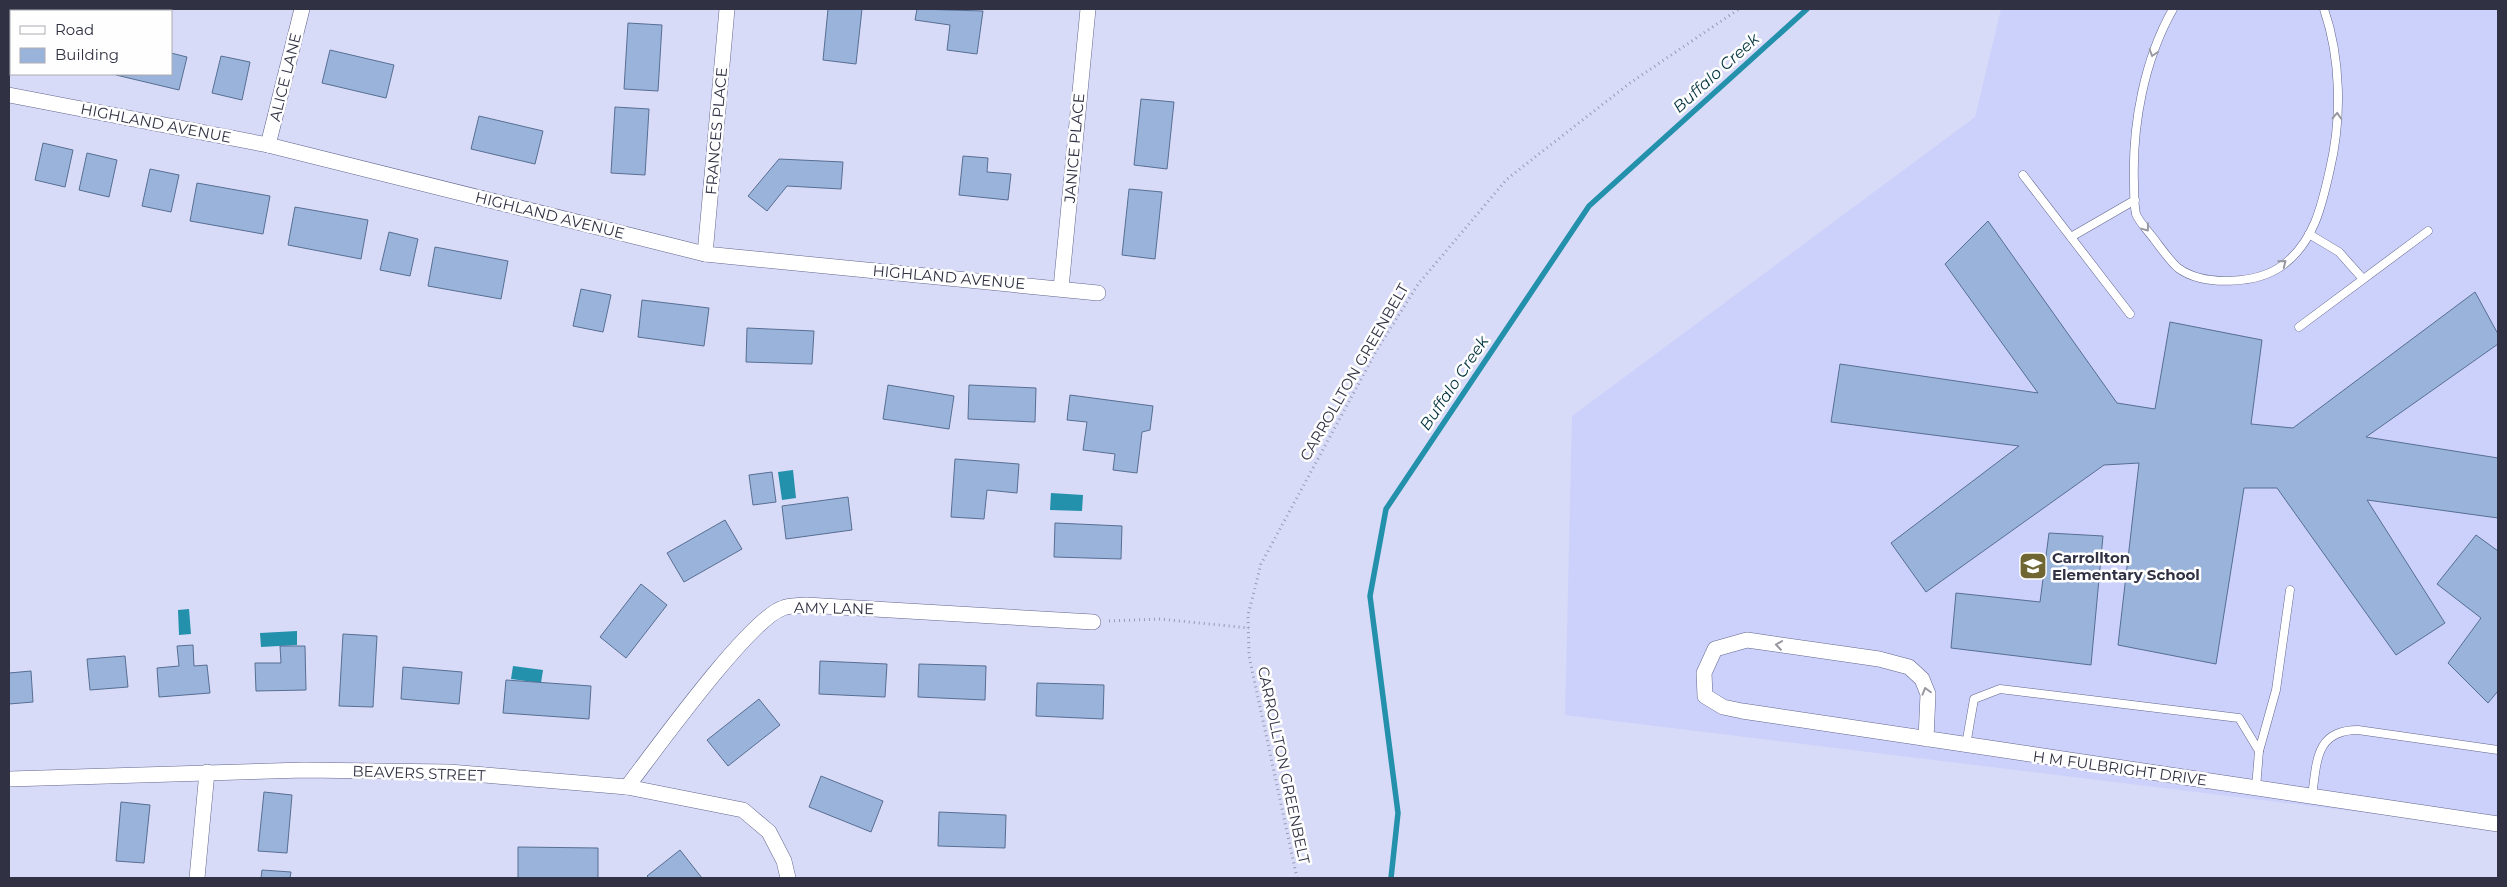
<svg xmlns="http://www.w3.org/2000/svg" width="2507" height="887" font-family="Montserrat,sans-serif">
	<rect width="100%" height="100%" fill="#d8dbf7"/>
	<!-- built -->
	<path fill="#ccd1fb" d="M2001,9H2498V829L1565,715L1572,416L1975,117Z"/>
	<!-- water -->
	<g fill="#2390ac">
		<path d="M793,470L796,498L782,500L778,472Z"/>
		<path d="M1051,493L1083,495L1082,511L1050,510Z"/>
		<path d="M189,609L191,634L179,635L178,610Z"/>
		<path d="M297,631V645L261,647L260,633Z"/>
		<path d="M513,666L543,670L541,683L511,679Z"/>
	</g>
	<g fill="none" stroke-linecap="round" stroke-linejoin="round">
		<!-- stream -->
		<path stroke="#2390ac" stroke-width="5.5" d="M1391,878L1398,813L1370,596L1386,509L1589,206L1807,9"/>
	</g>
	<!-- building -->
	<g fill="#9ab3db" stroke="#576e93">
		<path d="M828,9H862L856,64L823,60Z"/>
		<path d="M917,9L983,11L977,54L947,50L950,25L915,20Z"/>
		<path d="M9,23L11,24V62H9Z"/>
		<path d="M628,23L662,25L658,91L624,89Z"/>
		<path d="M330,50L394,65L386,98L322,83Z"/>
		<path d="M171,53L187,57L179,90L116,75L171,74Z"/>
		<path d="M221,56L250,62L242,100L212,93Z"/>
		<path d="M1141,99L1174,102L1167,169L1134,165Z"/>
		<path d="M615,107L649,109L645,175L611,173Z"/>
		<path d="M479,116L543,131L535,164L471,149Z"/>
		<path d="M43,143L73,150L65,187L35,180Z"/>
		<path d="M87,153L117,160L109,197L79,190Z"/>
		<path d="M963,156L988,158L987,172L1011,174L1008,200L959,195Z"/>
		<path d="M779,159L843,162L841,189L787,186L767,211L748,196Z"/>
		<path d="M150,169L179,175L171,212L142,206Z"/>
		<path d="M197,183L270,196L263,234L190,221Z"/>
		<path d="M1129,189L1162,192L1155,259L1122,255Z"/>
		<path d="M295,207L368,220L361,259L288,245Z"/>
		<path d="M1988,221L2117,403L2155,409L2170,322L2262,340L2251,424L2293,428L2475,292L2498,334V344L2366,437L2498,458V518L2367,500L2445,623L2396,655L2277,488H2244L2216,664L2118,645L2139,463L2104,465L1926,592L1891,543L2019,446L1831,422L1840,364L2038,393L1945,264Z"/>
		<path d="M389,232L418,239L410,276L380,270Z"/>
		<path d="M435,247L508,261L501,299L428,286Z"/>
		<path d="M581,289L611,295L603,332L573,326Z"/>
		<path d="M642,300L709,308L704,346L638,337Z"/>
		<path d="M747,328L814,331L812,364L746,362Z"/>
		<path d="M888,385L954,396L949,429L883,419Z"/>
		<path d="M969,385L1036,388L1035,422L968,419Z"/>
		<path d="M1070,395L1153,406L1150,430L1142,432L1137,473L1113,470L1115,454L1083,450L1087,422L1067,420Z"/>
		<path d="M955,459L1019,464L1017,493L987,490L984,519L951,517Z"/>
		<path d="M772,472L776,502L753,505L749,475Z"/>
		<path d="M848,497L852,530L786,539L782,506Z"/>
		<path d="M725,520L742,549L684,582L667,553Z"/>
		<path d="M1055,523L1122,526L1121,559L1054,557Z"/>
		<path d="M2049,533L2103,536L2091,665L1951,648L1956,593L2040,602Z"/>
		<path d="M2476,535L2498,551V691L2488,703L2448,663L2481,618L2437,584Z"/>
		<path d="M641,584L667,605L626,658L600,637Z"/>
		<path d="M343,634L377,636L373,707L339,706Z"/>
		<path d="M193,645L194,666L207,665L210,693L159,697L157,668L179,666L177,646Z"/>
		<path d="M280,646H305L306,690L256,691L255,663H281Z"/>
		<path d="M125,656L128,687L90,690L87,659Z"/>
		<path d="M820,661L887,664L885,697L819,694Z"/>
		<path d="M919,664L986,666L985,700L918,697Z"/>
		<path d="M403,667L462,672L459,704L401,699Z"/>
		<path d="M31,671L33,702L9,704V673Z"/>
		<path d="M506,680L591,686L589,719L503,713Z"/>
		<path d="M1037,683L1104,685L1103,719L1036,716Z"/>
		<path d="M759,699L780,725L728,766L707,740Z"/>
		<path d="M821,776L883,801L871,832L809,807Z"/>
		<path d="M264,792L292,795L287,853L258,851Z"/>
		<path d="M121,802L150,805L144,863L116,861Z"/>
		<path d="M939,812L1006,815L1005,848L938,846Z"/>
		<path d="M518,847L598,848V878H518Z"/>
		<path d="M680,850L702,878H649L647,876Z"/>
		<path d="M262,870L291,872L290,878H261Z"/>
	</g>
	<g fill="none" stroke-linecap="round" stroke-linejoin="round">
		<defs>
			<g id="lane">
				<path d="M2173,9C2144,60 2132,125 2134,184C2134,193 2134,205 2136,214C2139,222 2149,232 2154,239C2161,248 2169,260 2178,268C2204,287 2258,284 2283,265C2314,242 2322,205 2330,169C2342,118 2341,59 2324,9"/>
				<path d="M2023,175L2130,314"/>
				<path d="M2309,234L2339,252L2363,279"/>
				<path d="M2071,237L2135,200"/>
				<path d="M2299,327L2428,231"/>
				<path d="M1966,745L1974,699L2000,689L2239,718L2259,751L2256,788"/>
				<path d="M2259,751L2276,690L2290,590"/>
				<path d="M2312,796C2317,762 2315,730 2358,730L2498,750"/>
			</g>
			<g id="street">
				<path d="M9,95L268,145L705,254L1098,293"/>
				<path d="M268,145L302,9"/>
				<path d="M705,254L727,9"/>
				<path d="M1061,288L1088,9"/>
				<path d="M1926,739L1928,694L1922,679L1909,667L1879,659L1747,640L1715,649L1704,673L1705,696L1723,707L1742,711L2498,824"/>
				<path d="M9,779L304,770L449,772L627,787L743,810L769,832L784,861L788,878"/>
				<path d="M627,787C654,752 749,619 783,608C790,605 798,606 806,605L1093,622"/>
				<path d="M197,878L207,772"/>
			</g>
		</defs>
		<!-- lane casing -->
		<use href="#lane" stroke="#62668e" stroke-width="9"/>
		<!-- street casing -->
		<use href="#street" stroke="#62668e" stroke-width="16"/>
		<!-- path -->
		<g stroke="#989ab3" stroke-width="3" stroke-dasharray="1 4" stroke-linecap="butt">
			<path d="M1109,621L1160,619L1249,628"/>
			<path d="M1297,878L1249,656L1248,615L1261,564L1378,348L1419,283L1507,179L1630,83L1739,9"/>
		</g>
		<!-- lane -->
		<use href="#lane" stroke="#fff" stroke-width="8"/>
		<!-- street -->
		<use href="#street" stroke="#fff" stroke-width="15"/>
	</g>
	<!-- one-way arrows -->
	<defs><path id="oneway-chevron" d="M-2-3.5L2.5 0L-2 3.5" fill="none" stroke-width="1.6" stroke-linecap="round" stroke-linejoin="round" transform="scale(1.25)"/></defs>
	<g stroke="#9898a1">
		<use href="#oneway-chevron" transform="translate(2153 53) rotate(108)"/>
		<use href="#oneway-chevron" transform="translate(2337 116) rotate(-87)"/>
		<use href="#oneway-chevron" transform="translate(2146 228) rotate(53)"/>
		<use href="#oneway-chevron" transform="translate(2283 263) rotate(-39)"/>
		<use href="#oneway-chevron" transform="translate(1779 645) rotate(-172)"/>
		<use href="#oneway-chevron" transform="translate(1926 691) rotate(-106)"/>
	</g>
	<!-- icons -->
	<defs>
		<symbol id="school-square" viewBox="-11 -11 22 22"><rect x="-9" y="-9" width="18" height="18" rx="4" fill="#6f6633" stroke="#fefefe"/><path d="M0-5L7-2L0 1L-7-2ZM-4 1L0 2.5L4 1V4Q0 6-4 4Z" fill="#fff"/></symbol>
	</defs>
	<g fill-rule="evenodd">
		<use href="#school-square" x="2017" y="550" width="32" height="32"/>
	</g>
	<g text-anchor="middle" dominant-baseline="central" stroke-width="5" stroke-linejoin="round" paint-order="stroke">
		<!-- street labels -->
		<g font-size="15" fill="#303143" stroke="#fefefe">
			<text transform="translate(285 77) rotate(-76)">ALICE LANE</text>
			<text transform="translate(156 123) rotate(11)">HIGHLAND AVENUE</text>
			<text transform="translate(716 131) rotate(-85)">FRANCES PLACE</text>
			<text transform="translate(1074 148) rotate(-85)">JANICE PLACE</text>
			<text transform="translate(550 215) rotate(14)">HIGHLAND AVENUE</text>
			<text transform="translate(949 277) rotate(5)">HIGHLAND AVENUE</text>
			<text transform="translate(1354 372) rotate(-60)">CARROLLTON GREENBELT</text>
			<text transform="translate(834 608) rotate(1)">AMY LANE</text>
			<text transform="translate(1284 765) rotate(78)">CARROLLTON GREENBELT</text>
			<text transform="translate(2120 768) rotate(8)">H M FULBRIGHT DRIVE</text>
			<text transform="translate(419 773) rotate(2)">BEAVERS STREET</text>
		</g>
		<!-- poi labels -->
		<g font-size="15" font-weight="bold" fill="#303143" stroke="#fefefe" text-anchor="start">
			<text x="2052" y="557">Carrollton<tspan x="2052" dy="17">Elementary School</tspan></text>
		</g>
		<!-- water labels -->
		<g font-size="16" font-style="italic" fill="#033440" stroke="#fefefe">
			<text transform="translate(1716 73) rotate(-42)">Buffalo Creek</text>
			<text transform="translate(1454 383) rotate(-56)">Buffalo Creek</text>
		</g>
	</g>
	<!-- border -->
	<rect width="2507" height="887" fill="none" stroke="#303143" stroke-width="20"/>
	<!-- legend -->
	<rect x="10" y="10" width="162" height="65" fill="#fefefe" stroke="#acacb3"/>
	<rect x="20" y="26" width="25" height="8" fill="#ffffff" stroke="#acacb3"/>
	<text x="55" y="35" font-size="15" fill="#303143">Road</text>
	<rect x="20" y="48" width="25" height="15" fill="#9ab3db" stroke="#acacb3"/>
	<text x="55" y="60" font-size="15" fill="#303143">Building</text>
</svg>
